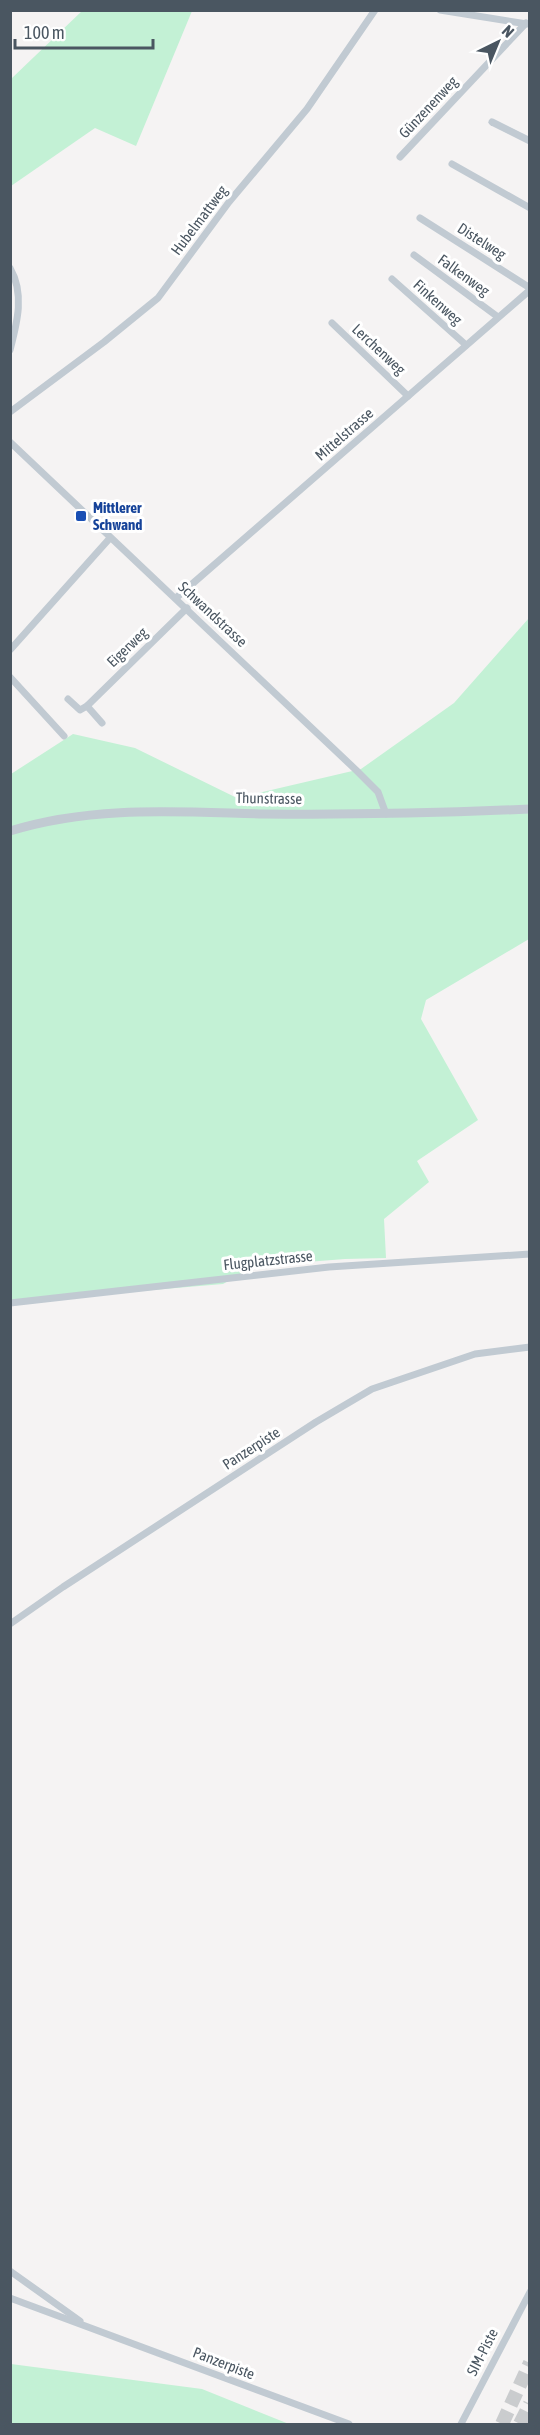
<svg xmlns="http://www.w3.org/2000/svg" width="540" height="2435" font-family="'Asap Condensed',sans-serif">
	<rect width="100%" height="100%" fill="#f5f3f3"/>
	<!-- green -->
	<g fill="#c3f1d5">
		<path d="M82,11H192L136,146L95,128L11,186V79Z"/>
		<path d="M529,618V939L426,1000L421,1019L478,1120L417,1161L429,1182L384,1219L386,1258L345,1259L255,1266L223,1284L11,1302V774L73,734L135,748L237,798L361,769L454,703Z"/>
		<path d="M11,2364L202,2389L289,2424H11Z"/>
	</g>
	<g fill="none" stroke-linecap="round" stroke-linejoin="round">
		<!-- motorway-tunnel -->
		<g stroke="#caccce" stroke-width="14" stroke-dasharray="14 7" stroke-linecap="butt">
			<path d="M502,2424L530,2363"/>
			<path d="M520,2424L530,2404"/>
		</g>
		<!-- minor -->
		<g stroke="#c1cad2" stroke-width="7">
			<path d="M440,10L527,24"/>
			<path d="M492,122L530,141"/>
			<path d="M400,157L526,23"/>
			<path d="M452,164L530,208"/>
			<path d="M420,218L530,288"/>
			<path d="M414,255L498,317"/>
			<path d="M10,268C25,294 17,323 10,350"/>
			<path d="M392,279L466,345"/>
			<path d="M332,323L408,396"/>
			<path d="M10,412L104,342L158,298L229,202L307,109L375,10"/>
			<path d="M10,442L356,770L378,792L386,814"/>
			<path d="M176,598L530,290"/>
			<path d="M10,650L110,538"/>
			<path d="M10,677L64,736"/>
			<path d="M68,699L80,710L87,706L187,608"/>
			<path d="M87,706L102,723"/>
			<path d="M10,1303L329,1267L530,1254"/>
			<path d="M10,1624L63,1587L316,1422L372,1389L475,1354L530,1347"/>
			<path d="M10,2271L80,2321"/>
			<path d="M10,2298L349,2424"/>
			<path d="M461,2424L530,2292"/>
		</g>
		<!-- tertiary -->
		<path stroke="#c1cad2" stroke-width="9" d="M10,831C94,805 179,812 264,814C353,815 441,813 530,809"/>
	</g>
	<!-- markers -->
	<rect fill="#1a4fb4" stroke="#fff" stroke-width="2" x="75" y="510" width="12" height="12" rx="3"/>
	<g text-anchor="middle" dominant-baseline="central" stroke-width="6" stroke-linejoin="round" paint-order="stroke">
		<!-- street labels -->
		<g font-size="15" fill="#4a5661" stroke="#fff">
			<text transform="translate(428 107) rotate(-47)">Günzenenweg</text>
			<text transform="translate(199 220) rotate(-53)">Hubelmattweg</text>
			<text transform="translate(482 241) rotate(33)">Distelweg</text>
			<text transform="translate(464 275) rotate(36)">Falkenweg</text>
			<text transform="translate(438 302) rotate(42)">Finkenweg</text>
			<text transform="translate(379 349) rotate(43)">Lerchenweg</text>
			<text transform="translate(344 434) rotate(-41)">Mittelstrasse</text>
			<text transform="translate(213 614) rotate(43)">Schwandstrasse</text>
			<text transform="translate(127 647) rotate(-44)">Eigerweg</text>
			<text transform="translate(269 798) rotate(1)">Thunstrasse</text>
			<text transform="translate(268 1260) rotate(-6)">Flugplatzstrasse</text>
			<text transform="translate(251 1448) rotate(-33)">Panzerpiste</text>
			<text transform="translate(482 2352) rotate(-63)">SIM-Piste</text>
			<text transform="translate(224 2363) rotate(21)">Panzerpiste</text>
		</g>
		<!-- transit labels -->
		<g font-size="15" font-weight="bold" fill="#164399" stroke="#fff" text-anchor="start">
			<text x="93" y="507">Mittlerer<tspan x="93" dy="17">Schwand</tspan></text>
		</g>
	</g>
	<!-- border -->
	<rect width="540" height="2435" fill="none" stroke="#4a5661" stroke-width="24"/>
	<!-- north arrow -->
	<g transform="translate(498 42) rotate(43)" stroke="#ffffff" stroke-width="4.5" paint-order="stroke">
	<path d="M0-4.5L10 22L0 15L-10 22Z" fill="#4a5661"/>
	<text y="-9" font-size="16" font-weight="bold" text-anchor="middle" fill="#4a5661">N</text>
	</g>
	<!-- scale -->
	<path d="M15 39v9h138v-9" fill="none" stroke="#4a5661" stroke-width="3"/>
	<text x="24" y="39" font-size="18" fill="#4a5661" stroke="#ffffff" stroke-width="4.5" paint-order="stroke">100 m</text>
</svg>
